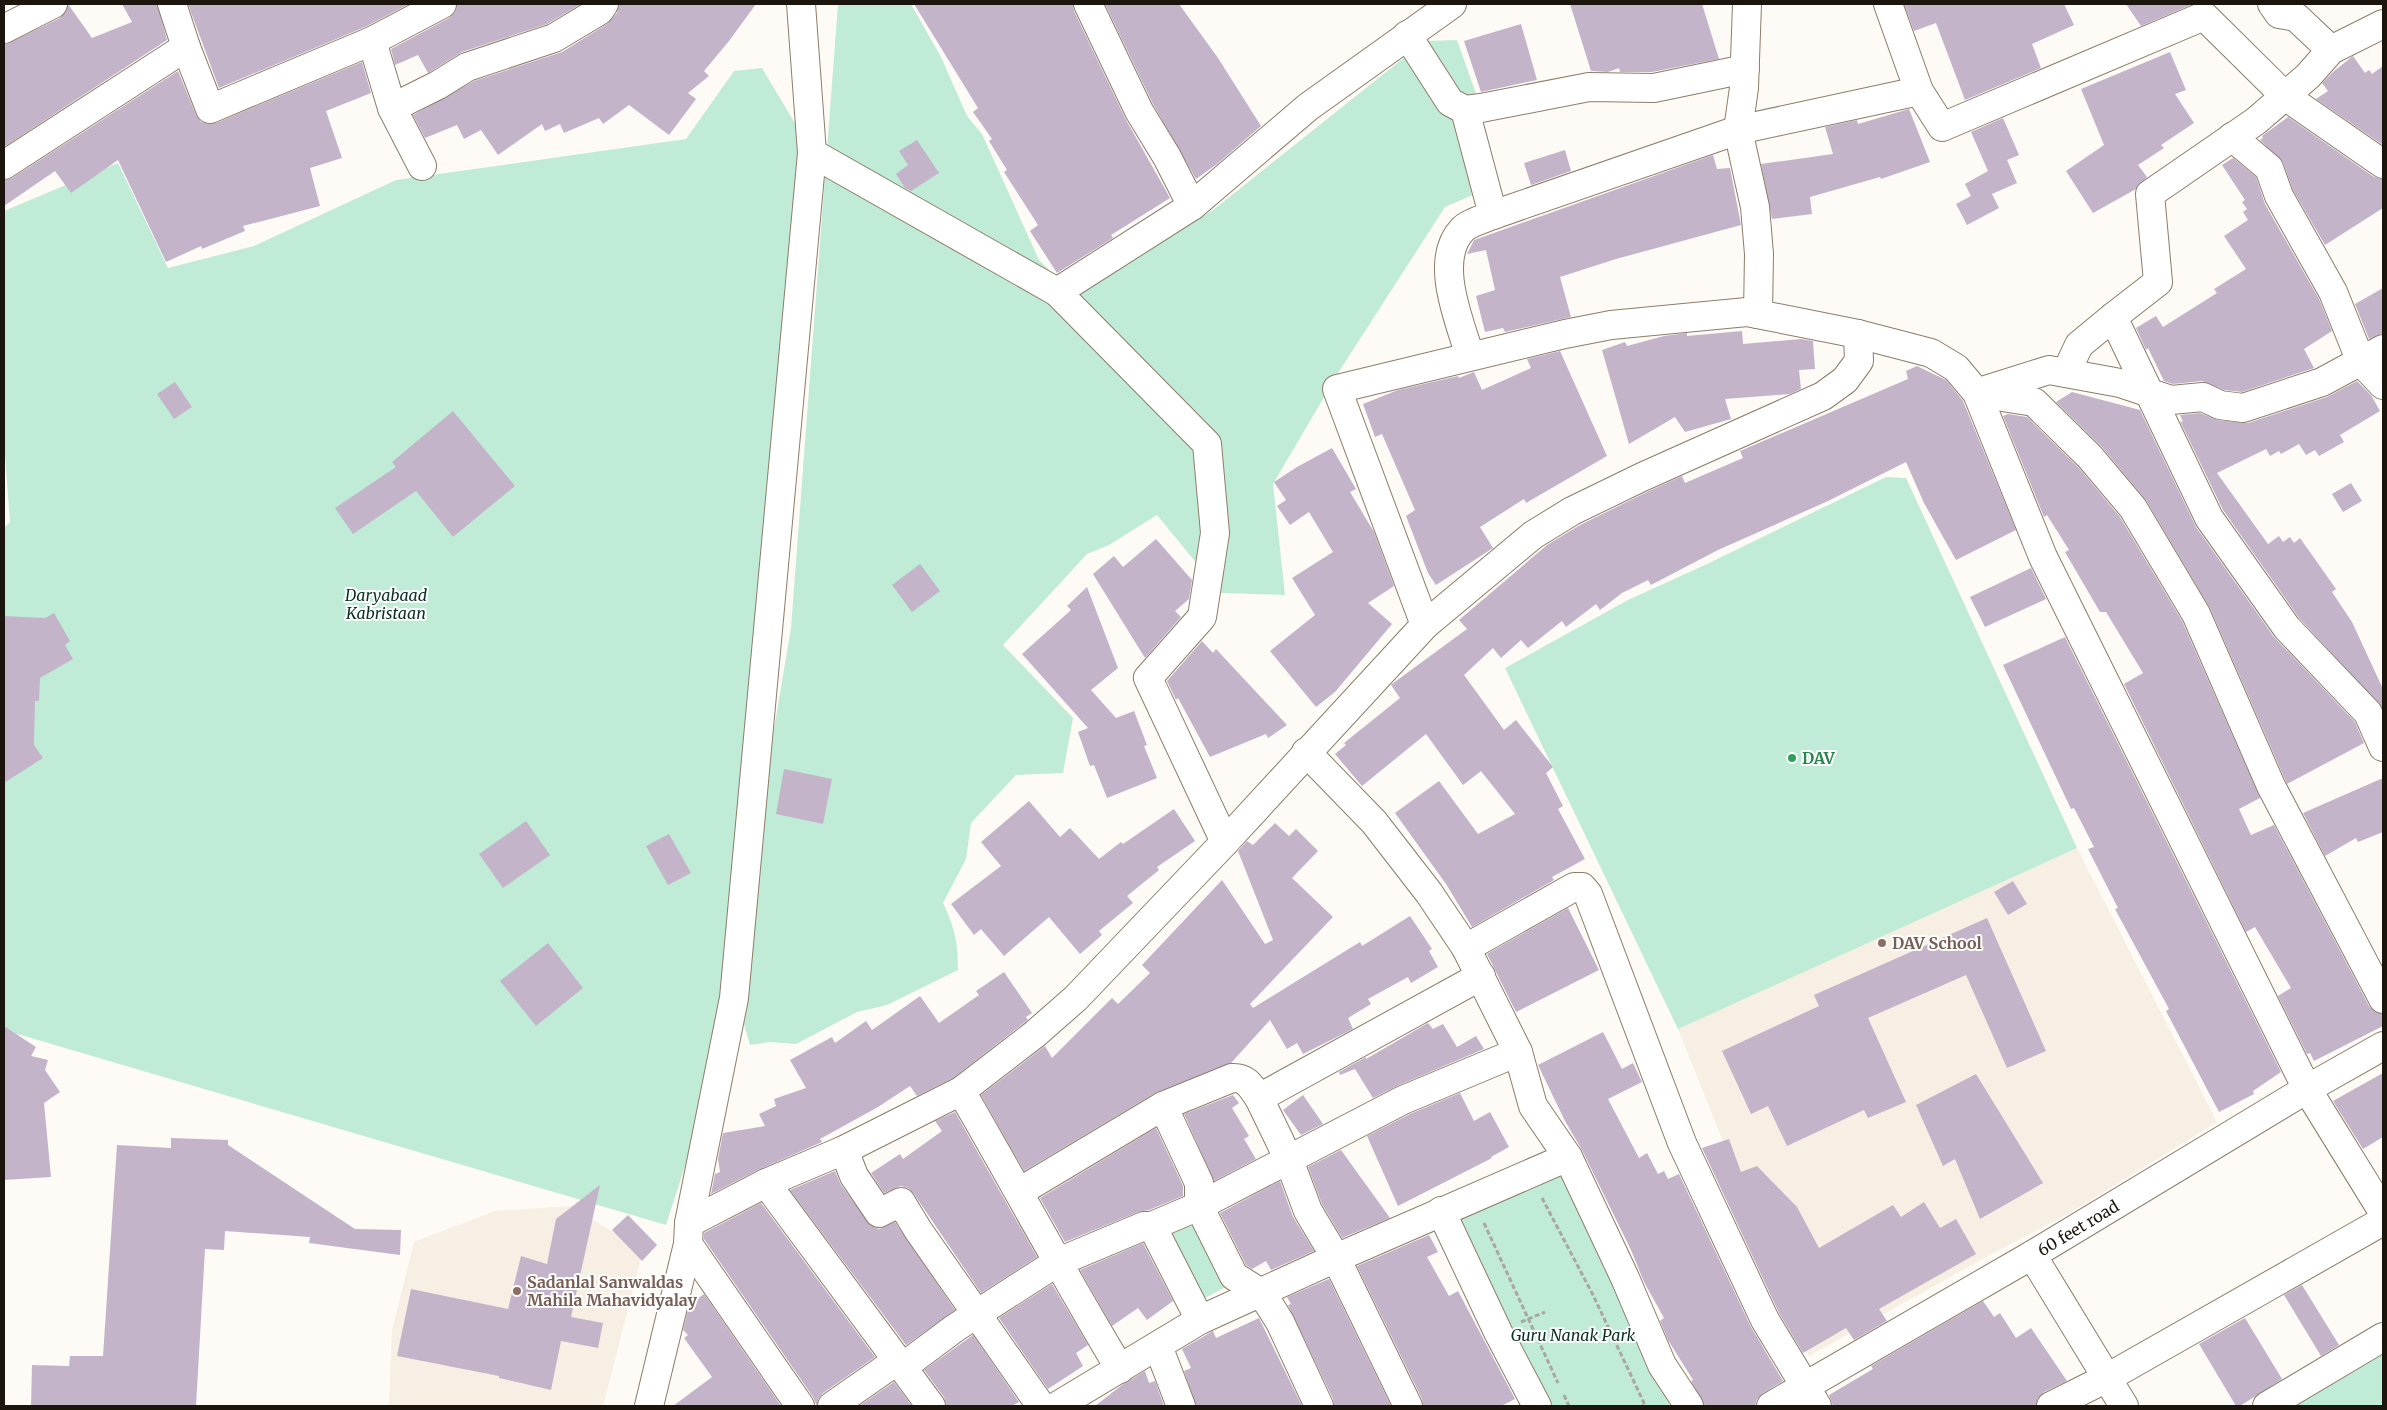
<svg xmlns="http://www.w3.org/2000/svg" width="2387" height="1410" font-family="Merriweather,serif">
	<rect width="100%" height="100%" fill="#fefaf6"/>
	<!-- built -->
	<g fill="#f8efe4">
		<path d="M1906,478L2077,848L2217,1122L2068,1214L1995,1252L1809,1356L1678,1029L1598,857L1558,766L1628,600Z"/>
		<path d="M572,1206L643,1251L603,1406H389L392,1330L414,1242L495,1211Z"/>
	</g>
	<!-- green -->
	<g fill="#c0ecd7">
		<path d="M838,4H911L941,57L967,116L982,134L1039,260L1074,295L1213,210L1425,41L1457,40L1481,108L1496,185L1445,207L1340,370L1273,484L1285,595L1221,593L1157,515L1109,545L1087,554L1003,645L1073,718L1063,773L1016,775L971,823L966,859L943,903C955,928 958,943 958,970L887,1005L857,1012L796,1044L770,1042L750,1045L741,1014L756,836L791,628Z"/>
		<path d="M762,68L818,162L739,870L712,1057L686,1163L666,1225L4,1030V528L10,522L4,441V211L118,163L168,268L254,246L396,180L686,139L734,71Z"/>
		<path d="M1886,477L1906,478L2077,848L1678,1029L1505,668L1628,600L1707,564Z"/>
		<path d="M1560,1174L1670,1406H1545L1456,1217Z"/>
		<path d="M1193,1221L1231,1284L1198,1302L1167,1233Z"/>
		<path d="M2383,1351V1406H2273Z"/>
	</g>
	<!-- building -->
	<g fill="#c3b4ca">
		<path d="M68,4L92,38L132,22L122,4H157L167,40L4,147V45L60,18L66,12Z"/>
		<path d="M188,4H409L365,27L219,88Z"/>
		<path d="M457,4H581L547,24L462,52L428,73L418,55L395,65L391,49L449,18L455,12Z"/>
		<path d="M619,4H756L729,41L704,71L709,76L688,93L696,99L669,135L629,105L603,124L599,118L564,133L560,124L545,131L542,124L498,155L481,130L464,139L457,125L425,138L413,115L474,81L562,52L607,24L617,13Z"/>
		<path d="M914,4H1073L1074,11L1125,118L1170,198L1111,235L1113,238L1057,273L1030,231L1038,225L1004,172L1007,170L989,141L992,139L973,112L978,108Z"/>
		<path d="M1105,4H1179L1218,58L1261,126L1217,164L1196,179L1153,104Z"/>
		<path d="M1570,4H1702L1719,59L1652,72H1620L1619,68L1608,72L1591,71Z"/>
		<path d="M1904,4H2064L2074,25L2032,44L2041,68L1965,100L1936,23L1914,31Z"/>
		<path d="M2126,4H2193L2141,26Z"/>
		<path d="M1521,24L1537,80L1481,92L1464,41Z"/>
		<path d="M2170,52L2186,90L2175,94L2194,123L2161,145L2164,148L2138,165L2147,177L2136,189L2093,213L2066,171L2104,145L2081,89Z"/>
		<path d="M2353,56L2365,73L2369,70L2372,74L2383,66V145L2316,99L2328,91L2322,83L2334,71Z"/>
		<path d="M362,62L371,93L326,111L342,158L310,168L320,206L243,226L245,231L202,249L201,246L166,262L118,160L71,193L55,171L4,206V180L12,178L178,71L196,115L201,122L208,124L216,123Z"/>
		<path d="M1909,109L1930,162L1881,179L1880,177L1810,197L1812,214L1772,219L1761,164L1833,154L1825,127L1857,120L1858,124Z"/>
		<path d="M2288,117L2374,177L2383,179V208L2325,245L2293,190L2283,162L2260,140L2263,138L2262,136Z"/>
		<path d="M2003,118L2019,155L2007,160L2017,183L1992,194L1999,208L1967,225L1956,204L1971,196L1965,184L1988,171L1971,132Z"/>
		<path d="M917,140L939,173L911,191L905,188L896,174L908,165L899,151Z"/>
		<path d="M1565,150L1571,171L1531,185L1524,163Z"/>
		<path d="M1713,155L1717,169L1730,168L1741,225L1616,259L1560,277L1571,317L1505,332L1503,328L1485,332L1476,296L1495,290L1486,250L1467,254L1474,240Z"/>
		<path d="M2233,158L2256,177L2265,204L2319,299L2332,331L2304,349L2314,368L2242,392L2224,390L2202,381L2173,384L2164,381L2148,348L2146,350L2136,328L2156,316L2163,327L2217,293L2214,289L2246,269L2224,236L2248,220L2243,212L2247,209L2242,202L2245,200L2222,165Z"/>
		<path d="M2383,288V333L2369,339L2355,304Z"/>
		<path d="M1742,331L1743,344L1801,339L1813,341L1815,369L1799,370L1801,389L1790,394L1725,399L1731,419L1685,432L1675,417L1629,444L1602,350L1625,342L1627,346L1664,336L1687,333V336Z"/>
		<path d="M1560,351L1607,456L1526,503L1524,499L1480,527L1493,548L1436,585L1428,573L1406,516L1415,510L1382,434L1375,437L1363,404L1398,390L1458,376L1459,378L1474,372L1482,390L1531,368L1527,359Z"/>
		<path d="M1917,366L1946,380L1963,401L2016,530L1956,560L1924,503L1906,462L1828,501L1718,550L1651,585L1648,580L1622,593L1600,610L1596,604L1566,627L1562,621L1528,648L1521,640L1501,658L1493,648L1464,675L1504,730L1516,720L1553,767L1546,773L1563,806L1558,809L1585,859L1552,877L1554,880L1472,927L1446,884L1395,813L1439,781L1478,834L1515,814L1481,771L1463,785L1426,734L1362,786L1335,754L1346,745L1344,743L1400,698L1391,685L1392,684L1467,629L1459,620L1547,545L1580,525L1649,491L1682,476L1685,483L1743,458L1740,451L1908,379L1906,371Z"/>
		<path d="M2357,381L2371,395L2380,411L2340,435L2344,442L2319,456L2315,450L2306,455L2299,444L2281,454L2279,451L2270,456L2266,449L2217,473L2268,544L2279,536L2283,542L2290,537L2294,543L2300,538L2336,589L2332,592L2352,622L2383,689V709L2299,618L2223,510L2180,421L2183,422L2180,415L2200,413L2218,420L2248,423L2327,397Z"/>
		<path d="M175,382L192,407L174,419L157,394Z"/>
		<path d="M2072,392L2140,410L2196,527L2274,637L2355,722L2364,743L2287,784L2210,608L2146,500L2102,447L2056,402Z"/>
		<path d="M453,411L515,486L453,537L416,491L353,534L335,508L396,467L392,462Z"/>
		<path d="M2008,414L2027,417L2079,468L2120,517L2182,621L2260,798L2239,809L2251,835L2274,825L2369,1006L2375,1012L2383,1014V1026L2314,1061L2310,1053L2307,1054L2278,996L2291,988L2255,927L2246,932L2124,684L2143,673L2106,612H2100L2065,552L2069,550L2047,515L2044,517L2003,416Z"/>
		<path d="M1332,448L1356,489L1350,492L1374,532L1394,586L1368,603L1392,624L1335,692L1316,707L1270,651L1315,615L1292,578L1333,552L1309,512L1290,525L1277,506L1286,500L1274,482L1297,467Z"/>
		<path d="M2351,483L2362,501L2343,512L2332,494Z"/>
		<path d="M1156,539L1192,580L1189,599L1175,611L1181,617L1145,658L1093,574L1114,556L1123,567Z"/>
		<path d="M920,564L940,591L912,612L892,585Z"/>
		<path d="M2031,568L2046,599L1985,627L1970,597Z"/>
		<path d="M1087,587L1118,668L1091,690L1116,718L1134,711L1147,745L1144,746L1157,778L1107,798L1094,765L1090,766L1078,732L1088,728L1022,654L1071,610L1067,606Z"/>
		<path d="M54,613L70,641L65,645L73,659L40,678L39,701H35L34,745L43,758L4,783V616L45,618Z"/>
		<path d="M2065,637L2281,1072L2253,1091L2254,1094L2219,1112L2166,1011L2169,1009L2115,909L2118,908L2088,849L2094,847L2074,808L2071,809L2003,665Z"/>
		<path d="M1202,641L1213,653L1216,649L1287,725L1268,738L1266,734L1210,757L1178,698L1176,700L1167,681Z"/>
		<path d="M784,769L832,779L823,824L776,814Z"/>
		<path d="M2383,778V832L2358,842L2356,838L2325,856L2303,813Z"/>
		<path d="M1029,801L1060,837L1070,828L1099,859L1121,842L1123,844L1174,809L1195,841L1157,867L1159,870L1127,896L1133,903L1099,931L1102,935L1080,954L1049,917L1004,956L981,929L974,935L951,904L1001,866L981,842Z"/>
		<path d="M526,821L550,855L503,888L479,854Z"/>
		<path d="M1275,823L1289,836L1296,829L1318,851L1292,878L1333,917L1250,1004L1253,1008L1360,942L1362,946L1410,916L1432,949L1429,951L1438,967L1411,983L1408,977L1368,999L1371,1004L1348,1018L1353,1029L1303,1054L1297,1043L1287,1049L1270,1020L1231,1063L1155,1093L1024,1171L981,1095L1045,1046L1052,1058L1112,998L1118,1004L1150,973L1142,965L1222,880L1265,944L1273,940L1238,851L1247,841L1253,845Z"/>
		<path d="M669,834L691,873L668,885L646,846Z"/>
		<path d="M2013,881L2027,904L2008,915L1994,892Z"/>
		<path d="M1568,908L1599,970L1516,1012L1487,954Z"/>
		<path d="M1987,918L2046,1051L2007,1068L1966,975L1868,1018L1906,1102L1868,1118L1864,1110L1787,1146L1768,1106L1751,1114L1722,1051L1819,1006L1814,995Z"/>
		<path d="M548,943L583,988L536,1026L500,981Z"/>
		<path d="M1004,972L1032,1013L1026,1017L1028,1020L1025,1022L953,1078L917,1096L910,1086L878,1107L820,1139L822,1142L760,1169L711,1194L715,1174L720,1172L718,1159L723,1133L765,1126L759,1114L776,1106L774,1099L806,1088L790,1060L832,1037L835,1043L866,1021L872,1030L920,996L939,1023L979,995L976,991Z"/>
		<path d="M1428,1023L1433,1029L1443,1024L1457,1047L1476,1036L1484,1049L1397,1086L1373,1098L1355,1069L1340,1075L1339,1072L1366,1057V1059Z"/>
		<path d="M4,1026L36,1047L31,1056L48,1060L45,1070L60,1092L44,1103L51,1177L4,1180Z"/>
		<path d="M1603,1032L1622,1069L1633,1063L1642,1082L1608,1099L1639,1158L1647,1153L1658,1174L1664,1171L1668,1179L1679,1174L1751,1327L1783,1381L1763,1393L1757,1399L1755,1406H1705L1691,1381L1693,1380L1668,1340L1660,1321L1664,1318L1644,1282L1631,1250L1582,1150L1565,1121L1538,1065Z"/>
		<path d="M2383,1073V1137L2363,1149L2333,1101Z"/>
		<path d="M1976,1074L2043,1183L1980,1219L1955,1159L1943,1166L1916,1105Z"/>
		<path d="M1460,1093L1474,1121L1490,1112L1509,1147L1491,1157L1492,1158L1398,1206L1367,1136L1410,1114Z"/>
		<path d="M1233,1095L1239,1103L1232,1108L1249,1136L1244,1139L1256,1159L1214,1181L1184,1114Z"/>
		<path d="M1303,1095L1323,1124L1301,1135L1283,1110Z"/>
		<path d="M955,1112L1037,1257L981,1293L914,1194L908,1188L901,1186L884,1193L871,1173L900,1154L903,1159L942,1131L935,1121Z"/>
		<path d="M1156,1128L1183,1186V1196L1149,1210L1138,1212L1065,1242L1040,1198Z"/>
		<path d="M171,1138L228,1140V1145L355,1229L401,1230L400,1255L309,1243L310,1237L225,1231L224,1250L205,1249L196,1406H31L32,1365L69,1366L70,1356H103L117,1145L171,1148Z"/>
		<path d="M1729,1139L1741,1172L1757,1166L1797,1207L1819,1248L1893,1205L1901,1217L1924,1202L1940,1228L1956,1219L1976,1254L1879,1309L1887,1321L1854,1340L1846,1328L1803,1353L1779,1313L1702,1148Z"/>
		<path d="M1341,1150L1390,1218L1342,1238L1322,1204L1308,1167Z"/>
		<path d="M835,1171L841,1185L871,1226L879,1229L895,1222L955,1310L906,1345L790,1190Z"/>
		<path d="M1280,1181L1293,1217L1314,1251L1271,1270L1266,1261L1252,1269L1246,1265L1220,1213Z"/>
		<path d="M600,1185L571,1317L603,1323L598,1348L561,1341L551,1390L499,1378V1376L397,1356L411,1289L508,1309L521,1256L547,1264L556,1219Z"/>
		<path d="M761,1203L875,1357L823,1393L818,1399L817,1406L813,1397L704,1239V1233Z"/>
		<path d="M628,1215L657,1245L642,1261L612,1230Z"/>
		<path d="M1429,1235L1438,1252L1427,1257L1449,1296L1458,1291L1515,1399L1501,1406H1423L1422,1399L1357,1266Z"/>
		<path d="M1143,1243L1173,1301L1147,1320L1138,1308L1112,1326L1080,1270Z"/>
		<path d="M1329,1279L1391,1406H1334L1333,1399L1288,1305L1291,1304L1287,1297Z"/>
		<path d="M1052,1284L1088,1345L1076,1353L1083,1366L1048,1389L999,1318Z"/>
		<path d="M2302,1285L2339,1345L2321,1356L2284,1295Z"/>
		<path d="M704,1294L781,1406H673L712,1377L684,1338L688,1335L683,1330L689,1305Z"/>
		<path d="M1983,1301L1994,1317L2000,1313L2016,1338L2031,1328L2067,1381L2044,1392L2038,1398L2036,1406H1833L1829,1395L1873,1369L1871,1366Z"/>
		<path d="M1259,1318L1302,1406H1196L1184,1371L1191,1368L1182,1349L1213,1331L1216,1338Z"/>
		<path d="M2245,1318L2282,1379L2240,1406H2236L2199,1344Z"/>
		<path d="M973,1335L1019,1402L1012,1406H946L944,1397L924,1370Z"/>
		<path d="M1145,1371L1149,1383L1155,1381L1164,1406H1095L1122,1385Z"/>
		<path d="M894,1382L912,1406H859Z"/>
	</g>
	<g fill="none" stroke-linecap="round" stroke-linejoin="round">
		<defs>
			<g id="minor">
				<path d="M172,4L186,47L210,109L372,41L442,4"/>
				<path d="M1088,4L1139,111L1167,157L1192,206"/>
				<path d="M1747,4L1744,88L1738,130L1755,207L1759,254L1758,314"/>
				<path d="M1888,4L1919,91L1942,127L2204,16L2285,96L2383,164"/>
				<path d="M2272,4L2279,14L2296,17L2331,50"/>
				<path d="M2383,24L2331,50L2308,76L2256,121L2150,194L2158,282L2113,317L2209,518L2287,628L2368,713L2383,747"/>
				<path d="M4,29L53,4"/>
				<path d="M1407,35L1450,102L1465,110L1481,108L1589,87L1654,88L1745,69"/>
				<path d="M372,41L392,108L422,166"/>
				<path d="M392,108L438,85L467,67L554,38L599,11L604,4"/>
				<path d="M1465,110L1493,215"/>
				<path d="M2232,137L2269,168L2279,196L2333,292L2361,362L2383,385"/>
				<path d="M812,153L1057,292L1207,444L1215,533L1202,617L1148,678L1225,842"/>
				<path d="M4,165L186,47"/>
				<path d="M1057,292L1192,206L1308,107L1452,4"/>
				<path d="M1470,356C1460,322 1433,261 1462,230C1468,223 1484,219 1493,215L1738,130L1919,91"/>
				<path d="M2066,373L2079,345L2113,317"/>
				<path d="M1982,391L2049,370L2120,383L2171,400L2203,397L2220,405L2243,408L2322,382L2383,349"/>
				<path d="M1977,393L2034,402L2090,457L2133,508L2196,614L2271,786L2383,999"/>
				<path d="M1425,625L1337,389L1565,334L1611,325L1747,312L1858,334L1931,353L1956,368L1977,393L2043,557L2307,1089L2383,1212"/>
				<path d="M1306,752L1374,822L1429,893L1466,948L1518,1052L1533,1106L1568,1157L1625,1278L1662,1365L1689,1406"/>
				<path d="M1466,948L1574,887H1582L1588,894L1682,1143L1765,1320L1817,1406"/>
				<path d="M961,1091C1015,1184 1065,1278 1120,1369"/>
				<path d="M1163,1106L1199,1183V1206L1234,1276L1261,1293L1270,1306L1280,1322L1319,1406"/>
				<path d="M844,1150L854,1176L879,1213L901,1202L918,1230L1041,1406"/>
				<path d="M766,1183L931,1406"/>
				<path d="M1019,1192L1163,1106L1232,1078C1247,1077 1251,1087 1259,1098"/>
				<path d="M1441,1211L1498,1332L1537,1406"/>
				<path d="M689,1223L766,1183L844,1150L961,1091L1035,1034L1076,998L1225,842L1425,625L1533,535L1572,511L1642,477L1823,396L1845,380L1859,361L1858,334"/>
				<path d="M1152,1226L1200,1320"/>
				<path d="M688,1244L800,1406"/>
				<path d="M2032,1255L2124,1406"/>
				<path d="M1158,1346L1181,1406"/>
				<path d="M649,1406L688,1244L689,1223L734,998L812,153L801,4"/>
				<path d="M832,1406L898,1360L905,1364L912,1360L955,1328L1056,1263L1144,1226H1152L1199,1206L1403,1100L1518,1052"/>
				<path d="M1057,1406L1200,1320L1336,1258L1568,1157"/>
				<path d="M1408,1406L1336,1258L1308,1211L1289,1160L1259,1098L1481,976"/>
				<path d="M1771,1406L2032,1255L2307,1089L2383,1046"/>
				<path d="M2051,1406L2107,1378L2383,1221"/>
				<path d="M2267,1406L2383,1337"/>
			</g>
		</defs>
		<!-- minor casing -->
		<use href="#minor" stroke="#8d7c69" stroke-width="30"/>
		<!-- path -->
		<g stroke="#aba6a1" stroke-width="3" stroke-dasharray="5 2.5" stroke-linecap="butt">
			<path d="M1542,1198L1593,1295L1645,1405L1642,1406"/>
			<path d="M1484,1223L1558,1383"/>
			<path d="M1521,1322L1545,1312"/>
			<path d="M1564,1395L1569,1406"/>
		</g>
		<!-- minor -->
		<use href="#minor" stroke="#fff" stroke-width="28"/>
	</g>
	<!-- markers -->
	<circle fill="#2e9e5b" stroke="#fff" stroke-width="2" cx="1792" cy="758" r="5"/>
	<g fill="#8d6e63" stroke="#fff" stroke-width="2">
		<circle cx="1882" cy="943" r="5"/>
		<circle cx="517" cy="1291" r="5"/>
	</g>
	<g text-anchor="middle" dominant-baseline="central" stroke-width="4" stroke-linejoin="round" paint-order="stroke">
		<!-- park labels -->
		<g font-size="16" font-style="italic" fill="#0a3224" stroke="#fff">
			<text x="386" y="595">Daryabaad<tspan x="386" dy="18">Kabristaan</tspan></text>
			<text x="1573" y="1335">Guru Nanak Park</text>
		</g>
		<!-- leisure labels -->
		<g font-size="16" font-weight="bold" fill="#27864d" stroke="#fff" text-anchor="start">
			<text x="1802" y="758">DAV</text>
		</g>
		<!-- education labels -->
		<g font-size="16" font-weight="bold" fill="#785e54" stroke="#fff" text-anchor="start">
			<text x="1892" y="943">DAV School</text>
			<text x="527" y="1282">Sadanlal Sanwaldas<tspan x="527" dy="18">Mahila Mahavidyalay</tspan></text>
		</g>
		<!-- street labels -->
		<g font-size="16" fill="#1b150e" stroke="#fff">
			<text transform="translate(2078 1228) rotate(-31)">60 feet road</text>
		</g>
	</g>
	<!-- border -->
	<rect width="2387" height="1410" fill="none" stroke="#1b150e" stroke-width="10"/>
</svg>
